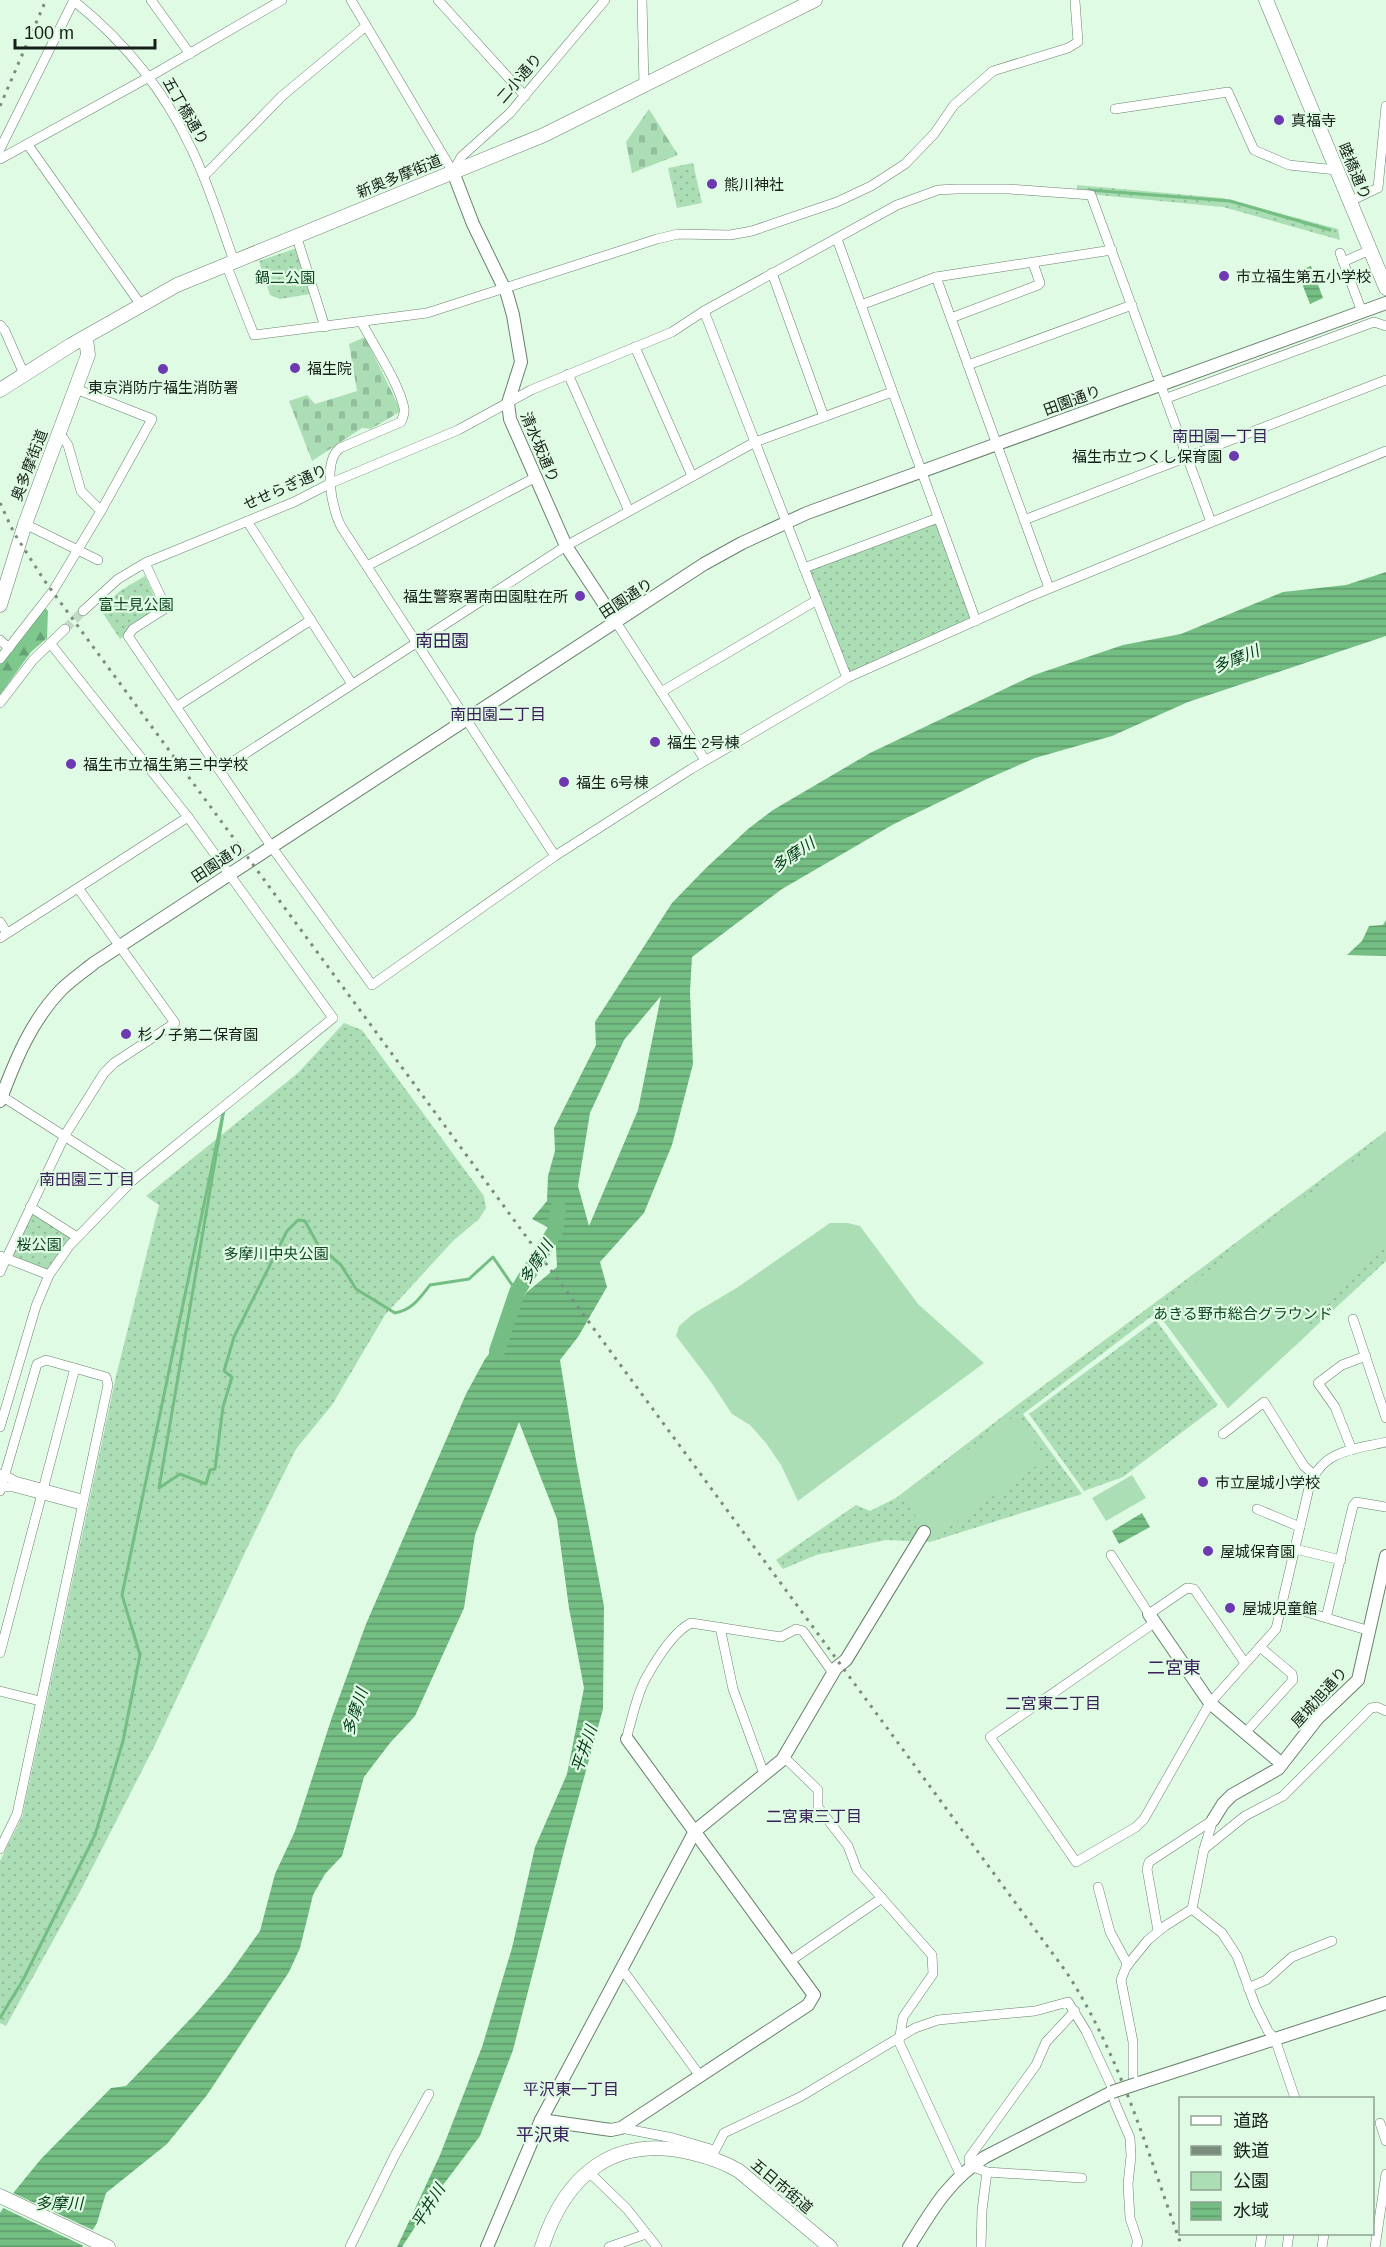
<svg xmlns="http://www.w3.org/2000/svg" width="1386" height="2247" font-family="Arial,'Noto Sans JP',sans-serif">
	<defs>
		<pattern id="green-dots" width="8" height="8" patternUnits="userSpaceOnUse" patternTransform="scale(1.5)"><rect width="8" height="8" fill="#acdeb5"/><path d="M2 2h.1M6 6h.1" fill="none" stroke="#93be9b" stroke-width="1.8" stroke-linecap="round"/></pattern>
		<pattern id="forest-firs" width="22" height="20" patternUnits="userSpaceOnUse" patternTransform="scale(1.5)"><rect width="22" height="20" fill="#7ec88e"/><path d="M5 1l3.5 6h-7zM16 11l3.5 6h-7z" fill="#66a273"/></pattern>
		<pattern id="cemetery-stones" width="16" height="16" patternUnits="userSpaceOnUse" patternTransform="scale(1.5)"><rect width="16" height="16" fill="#acdeb5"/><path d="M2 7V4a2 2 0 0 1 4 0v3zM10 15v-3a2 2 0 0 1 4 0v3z" fill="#93be9b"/></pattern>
		<pattern id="water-rules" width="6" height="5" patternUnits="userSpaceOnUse" patternTransform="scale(1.5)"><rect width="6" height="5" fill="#74be84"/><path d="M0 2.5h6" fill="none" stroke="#5e9a6b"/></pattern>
	</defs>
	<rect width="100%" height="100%" fill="#e0fbe4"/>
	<!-- green -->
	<g fill="url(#green-dots)">
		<path d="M693,163L702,203L677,208L668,168Z"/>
		<path d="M1077,185L1223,198L1338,229L1340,240L1223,207L1077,193Z"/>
		<path d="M297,248L310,294L280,299L270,295L259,261Z"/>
		<path d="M939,523L974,619L850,675L808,571Z"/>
		<path d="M145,576L161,611L120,639L100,609L120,591Z"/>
		<path d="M344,1023L362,1030L484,1196L486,1208L479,1219L453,1241L385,1315L332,1405L296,1449L249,1544L155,1745L82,1888L6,2026L0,2023V1861L22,1817L116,1376L159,1205L146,1196L298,1073Z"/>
		<path d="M1386,1131V1261L1228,1408L1157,1312L1023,1414L1082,1494L930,1542L886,1540L816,1555L783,1569L776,1560L856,1505L870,1511L896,1498L1020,1403Z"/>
		<path d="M34,1212L71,1235V1240L51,1267L45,1270L12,1258L9,1254L29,1213Z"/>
		<path d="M1156,1320L1218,1405L1123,1477L1084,1491L1029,1414Z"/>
	</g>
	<!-- forest -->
	<path fill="url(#forest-firs)" d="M44,607L48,611L47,638L31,652L0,695V661Z"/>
	<!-- cemetery -->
	<g fill="url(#cemetery-stones)">
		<path d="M649,109L678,155L632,173L626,142Z"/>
		<path d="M365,337L401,411L371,429L362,428L312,461L289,401L307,395L315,404L357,391L349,344Z"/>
	</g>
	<!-- pitch -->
	<g fill="#acdeb5">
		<path d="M1386,1137V1245L1302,1320L1310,1332L1228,1408L1157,1312L1246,1241Z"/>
		<path d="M830,1223H848L860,1226L918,1304L984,1363L798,1501L781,1465L766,1443L750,1425L732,1414L711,1382L676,1336L679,1326L693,1314L738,1287Z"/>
		<path d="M1015,1416L1046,1459L932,1539L902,1497Z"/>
		<path d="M1132,1475L1146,1498L1106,1521L1092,1498Z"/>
	</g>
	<!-- water -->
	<g fill="url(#water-rules)" fill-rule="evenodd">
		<path d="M1311,266L1323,298L1310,304L1297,271Z"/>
		<path d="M1386,572V636L1188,702L1112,736L1035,758L987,779L894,824L782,889L692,957L690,992L693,1064L672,1145L644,1213L600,1262L607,1287L578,1337L560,1360L576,1460L604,1606L603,1709L566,1843L513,2050L480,2136L437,2193L402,2247H397L440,2155L482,2047L512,1948L535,1847L567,1774L584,1688L569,1608L557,1519L519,1422L475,1535L464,1608L415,1716L390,1743L364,1777L342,1856L325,1874L313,1895L300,1948L289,1972L207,2095L167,2144L106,2193L97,2223L82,2247H0V2213L14,2192L41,2159L111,2088L126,2086L197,2012L227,1977L260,1931L275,1874L295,1831L332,1717L366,1624L466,1394L485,1359L500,1340L507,1319L527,1292L557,1267L555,1231L532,1219L547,1201L548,1176L555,1151L554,1128L596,1045L595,1022L672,903L706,868L748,829L773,810L870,753L1034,675L1123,645L1181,634L1283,592L1346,585ZM661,996L638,1110L589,1226L578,1186L590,1113L624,1040Z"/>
		<path d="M1386,920V956L1347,955L1362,941L1369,926L1383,925Z"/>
		<path d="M1142,1513L1150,1527L1119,1544L1112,1531Z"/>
	</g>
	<!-- pier -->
	<path fill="#e0fbe4" d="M11,2192L95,2231L86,2247L1,2207Z"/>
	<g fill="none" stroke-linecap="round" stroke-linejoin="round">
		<!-- stream -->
		<g stroke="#74be84" stroke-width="3">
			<path d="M1089,190L1230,201L1330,230"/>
			<path d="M224,1109L159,1488L180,1474L206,1484L210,1470L215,1469L223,1407L232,1377L224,1371L234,1337L287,1231L298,1220L305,1221L318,1245L341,1265L356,1289L395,1313C412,1310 419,1299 430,1285L469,1279L493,1257L517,1292"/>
			<path d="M0,2018L23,1980L95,1835L123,1741L140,1655L122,1595L224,1109"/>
		</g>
		<!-- river -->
		<path stroke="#74be84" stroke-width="16" d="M497,1351L517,1292L555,1231L558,1208"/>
		<!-- street-tunnel -->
		<path stroke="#c2dac5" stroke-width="9" stroke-dasharray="9 4.5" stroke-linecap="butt" d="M65,629L83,611"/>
		<defs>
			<g id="street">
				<path d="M151,0L190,54"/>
				<path d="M351,0L453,172"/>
				<path d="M438,0L525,96"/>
				<path d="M642,0L644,86"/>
				<path d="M74,1C124,41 164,90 191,148C209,184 220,223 234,261"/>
				<path d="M1115,109L1228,92L1254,150L1289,165L1336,170"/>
				<path d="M28,145L141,305"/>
				<path d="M0,149L74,0"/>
				<path d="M0,159L149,77L282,0"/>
				<path d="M453,172L461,157L510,113L605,0"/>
				<path d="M204,176L282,96L366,26"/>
				<path d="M1357,198L1378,188L1386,106"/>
				<path d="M296,235L325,327"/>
				<path d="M837,239L976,621"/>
				<path d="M1340,253L1362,312"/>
				<path d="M1343,262L1370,250"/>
				<path d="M226,264L254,335L427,313L657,239L678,234L730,235L752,231L837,202L871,186L905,164L934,134L954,105L993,71L1068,48L1078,42L1075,1"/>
				<path d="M772,273L824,417"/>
				<path d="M936,277L1049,588"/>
				<path d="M861,305L936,277L1112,250"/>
				<path d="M704,311L847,678"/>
				<path d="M951,318L1038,285L1040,283L1033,263"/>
				<path d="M362,323C374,346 399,383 404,408C405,413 403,417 401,422L340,448C322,462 332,511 342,528L555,856"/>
				<path d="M0,325L5,331L24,374"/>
				<path d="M635,347L692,476"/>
				<path d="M968,365L1132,305"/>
				<path d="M568,374L629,511"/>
				<path d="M76,389L152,419L101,511"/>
				<path d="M1167,398L1374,322L1386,326"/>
				<path d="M1024,520L1386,380"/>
				<path d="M247,521L352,684"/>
				<path d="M25,524L98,560"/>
				<path d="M145,563L166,608L133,629L128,636L271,846L372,985L555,856L691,769L847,678L1031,596L1386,451"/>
				<path d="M367,566L536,477"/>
				<path d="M804,568L938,518"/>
				<path d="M83,611L118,579L145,563L294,502L331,483L458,430L531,390L672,332L704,311L897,205L938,190L956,189H1009L1091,195L1211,522"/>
				<path d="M616,622L705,760"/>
				<path d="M0,640L9,648"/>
				<path d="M0,659L53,591L101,511L81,491L68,445L59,432"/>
				<path d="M661,692L817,600"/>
				<path d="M0,703L33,660L65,629"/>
				<path d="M176,707L311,620"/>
				<path d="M220,770L566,546L755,442L892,392"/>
				<path d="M0,922L7,933"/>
				<path d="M0,938L188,817"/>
				<path d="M0,1095L133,1180"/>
				<path d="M30,1207L77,1237"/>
				<path d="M0,1256L49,1275"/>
				<path d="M0,1272L65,1135L104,1073L114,1063L175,1023L78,888"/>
				<path d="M1353,1319L1386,1418"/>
				<path d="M0,1427L36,1306L49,1275L70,1245L133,1180L333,1018L188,817L50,643"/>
				<path d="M1223,1434L1264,1402L1304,1466L1314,1475"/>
				<path d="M1352,1450L1335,1407L1318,1383L1342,1365L1366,1356"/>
				<path d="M2,1474L15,1481L82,1499"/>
				<path d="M0,1487H13L81,1505"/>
				<path d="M0,1491L37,1364L46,1360L106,1377L108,1385L17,1814L0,1849"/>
				<path d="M1257,1509L1300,1527"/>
				<path d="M1295,1549L1341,1560"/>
				<path d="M1111,1555L1149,1614L1187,1588L1194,1589L1245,1663"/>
				<path d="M1283,1605L1370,1631"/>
				<path d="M1326,1618L1353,1506L1356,1502L1386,1507"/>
				<path d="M1154,1623L990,1737L1076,1862L1136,1827L1144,1819L1210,1703L1276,1629L1309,1488C1321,1450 1352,1450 1386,1442"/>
				<path d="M720,1627L733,1689L764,1774"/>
				<path d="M0,1653L75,1368"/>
				<path d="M0,1691L40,1701"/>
				<path d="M1245,1733L1293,1680L1292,1674L1260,1647"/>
				<path d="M627,1739L628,1732C633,1715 637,1694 646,1678C656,1660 673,1632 691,1623L781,1637L796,1629L803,1631L833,1673"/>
				<path d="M784,1757L818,1790V1807L848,1846L857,1870L932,1955L933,1974L903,2017L899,2042L960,2174"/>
				<path d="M1204,1849L1245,1816L1283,1796L1371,1708L1377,1707L1386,1711"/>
				<path d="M1098,1887L1110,1932L1128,1965"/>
				<path d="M1192,1909L1222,1933L1237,1956L1255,2005L1268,2031L1275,2039L1295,2098"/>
				<path d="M1158,1931L1147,1869L1149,1862L1213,1820"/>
				<path d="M790,1961L882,1898"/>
				<path d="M622,1969L700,2076"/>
				<path d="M1248,1988L1266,1980L1292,1957L1332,1941"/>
				<path d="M1075,2011L1046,2042L1036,2065L969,2158L970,2166L987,2172L1082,2178"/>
				<path d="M1136,2084L1133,2077V2042L1121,1980L1126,1967L1148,1940L1165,1926L1192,1909L1204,1849L1213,1820"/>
				<path d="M1380,2123L1386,2141"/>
				<path d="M621,2128L673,2138L714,2150"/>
				<path d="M711,2158L724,2133L800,2097L915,2028L938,2020L1035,2011L1068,2002L1086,2031L1111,2085L1115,2103L1130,2138L1131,2156L1128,2184L1130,2218L1138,2242L1136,2247"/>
				<path d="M589,2172L627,2209L657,2247"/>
				<path d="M350,2247L394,2157L429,2094"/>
				<path d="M609,2247L646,2234"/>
				<path d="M981,2247L982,2210L987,2172"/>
				<path d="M1260,2247L1262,2234"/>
				<path d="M1287,2247L1289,2234"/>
				<path d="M1322,2247L1324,2234"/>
				<path d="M1375,2247L1386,2174"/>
			</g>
			<g id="secondary">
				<path d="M453,172L473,224L507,294L513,315L521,362L508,403L510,419L566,546L616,622"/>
				<path d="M0,1101C15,1061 31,1021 61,990C71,980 83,972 94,963L704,564L742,543L807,513L1386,303"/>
				<path d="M1149,1614L1210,1703L1282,1764"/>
				<path d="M1213,1820L1223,1804L1232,1795L1278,1769L1317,1719L1358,1680L1386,1556"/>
				<path d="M1136,2084L1386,2003"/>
				<path d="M541,2120L611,2130L621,2128L808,2005L814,1995L627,1739"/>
				<path d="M487,2247L541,2120L695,1831L782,1760L836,1668L846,1660L924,1532"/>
				<path d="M909,2247C932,2210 948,2181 985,2157L1112,2092"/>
			</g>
			<g id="primary">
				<path d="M1266,0L1386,288"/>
				<path d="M0,390L71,345L177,285L544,135L815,0"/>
				<path d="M0,605L25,524L88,355L86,338"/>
				<path d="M0,2196L108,2247"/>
				<path d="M542,2247C565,2175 614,2134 692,2153C709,2157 724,2162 739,2171L830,2247"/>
			</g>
		</defs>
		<!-- street casing -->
		<use href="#street" stroke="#68816d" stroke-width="10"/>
		<!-- secondary casing -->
		<use href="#secondary" stroke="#68816d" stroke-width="14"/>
		<!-- primary casing -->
		<use href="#primary" stroke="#68816d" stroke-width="15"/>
		<!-- street -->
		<use href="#street" stroke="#fff" stroke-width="9"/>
		<!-- secondary -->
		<use href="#secondary" stroke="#fff" stroke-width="12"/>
		<!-- primary -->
		<use href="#primary" stroke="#fff" stroke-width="14"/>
		<!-- rail -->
		<g stroke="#7a8d7d" stroke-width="3" stroke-dasharray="3 6" stroke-linecap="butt">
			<path d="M0,106L46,0"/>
			<path d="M0,503L14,533L44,580L1067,1973C1121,2057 1148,2154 1182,2247"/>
		</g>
		<defs>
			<path id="secondary-bridge" d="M1112,2092L1136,2084"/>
		</defs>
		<!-- secondary-bridge casing -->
		<use href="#secondary-bridge" stroke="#68816d" stroke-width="14" stroke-linecap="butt"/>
		<!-- secondary-bridge -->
		<use href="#secondary-bridge" stroke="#fff" stroke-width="12"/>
	</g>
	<!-- markers -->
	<g fill="#6e39b0" stroke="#e0fbe4" stroke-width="2">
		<circle cx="1279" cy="120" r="6"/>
		<circle cx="712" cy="184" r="6"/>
		<circle cx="1224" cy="276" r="6"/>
		<circle cx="295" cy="368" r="6"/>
		<circle cx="163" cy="369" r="6"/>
		<circle cx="1234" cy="456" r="6"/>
		<circle cx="580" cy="596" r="6"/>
		<circle cx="655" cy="742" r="6"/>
		<circle cx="71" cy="764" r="6"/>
		<circle cx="564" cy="782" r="6"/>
		<circle cx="126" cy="1034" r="6"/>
		<circle cx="1203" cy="1482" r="6"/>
		<circle cx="1208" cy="1551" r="6"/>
		<circle cx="1230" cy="1608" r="6"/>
	</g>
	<g text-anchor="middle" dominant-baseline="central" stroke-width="4.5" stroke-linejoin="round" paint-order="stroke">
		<!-- street labels -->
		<g font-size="15" fill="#162018" stroke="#e0fbe4">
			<text transform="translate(519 78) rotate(-49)">二小通り</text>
			<text transform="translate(186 111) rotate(60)">五丁橋通り</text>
			<text transform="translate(1355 171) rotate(67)">睦橋通り</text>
			<text transform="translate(399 176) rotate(-22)">新奥多摩街道</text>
			<text transform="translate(1072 400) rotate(-20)">田園通り</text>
			<text transform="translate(540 447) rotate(67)">清水坂通り</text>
			<text transform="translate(29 465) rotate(-69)">奥多摩街道</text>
			<text transform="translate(285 487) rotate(-24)">せせらぎ通り</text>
			<text transform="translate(626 598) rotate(-33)">田園通り</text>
			<text transform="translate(218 862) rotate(-33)">田園通り</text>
			<text transform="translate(1319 1697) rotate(-48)">屋城旭通り</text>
			<text transform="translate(782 2186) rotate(40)">五日市街道</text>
		</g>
		<!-- poi labels -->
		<g font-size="15" fill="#162018" stroke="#e0fbe4" text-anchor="start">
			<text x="1291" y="120">真福寺</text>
			<text x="724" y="184">熊川神社</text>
			<text x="1236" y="276">市立福生第五小学校</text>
			<text x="307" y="368">福生院</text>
			<text x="163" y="387" text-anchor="middle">東京消防庁福生消防署</text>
			<text x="1222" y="456" text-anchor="end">福生市立つくし保育園</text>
			<text x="568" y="596" text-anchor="end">福生警察署南田園駐在所</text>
			<text x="667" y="742">福生 2号棟</text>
			<text x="83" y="764">福生市立福生第三中学校</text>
			<text x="576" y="782">福生 6号棟</text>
			<text x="138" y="1034">杉ノ子第二保育園</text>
			<text x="1215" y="1482">市立屋城小学校</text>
			<text x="1220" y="1551">屋城保育園</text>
			<text x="1242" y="1608">屋城児童館</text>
		</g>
		<!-- park labels -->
		<g font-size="15" fill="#104722" stroke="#e0fbe4">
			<text x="285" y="277">鍋二公園</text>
			<text x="136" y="604">富士見公園</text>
			<text x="39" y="1244">桜公園</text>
			<text x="276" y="1253">多摩川中央公園</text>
			<text x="1243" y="1313">あきる野市総合グラウンド</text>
		</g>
		<!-- neighbourhood labels -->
		<g font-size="16" fill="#39205a" stroke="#e0fbe4">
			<text x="1220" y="436">南田園一丁目</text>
			<text x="498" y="714">南田園二丁目</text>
			<text x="87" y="1179">南田園三丁目</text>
			<text x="1053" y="1703">二宮東二丁目</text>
			<text x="814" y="1816">二宮東三丁目</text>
			<text x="571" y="2089">平沢東一丁目</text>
		</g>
		<!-- water labels -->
		<g font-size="16" font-style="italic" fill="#003b16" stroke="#e0fbe4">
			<text transform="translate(1236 659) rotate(-22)">多摩川</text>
			<text transform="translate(793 855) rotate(-34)">多摩川</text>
			<text transform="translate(536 1262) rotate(-58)">多摩川</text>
			<text transform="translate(355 1712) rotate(-72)">多摩川</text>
			<text transform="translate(584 1749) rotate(-71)">平井川</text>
			<text x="59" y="2203">多摩川</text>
			<text transform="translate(428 2206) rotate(-58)">平井川</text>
		</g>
		<!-- quarter labels -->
		<g font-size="18" fill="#39205a" stroke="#e0fbe4">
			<text x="442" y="641">南田園</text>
			<text x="1174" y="1668">二宮東</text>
			<text x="543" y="2135">平沢東</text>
		</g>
	</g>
	<!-- legend -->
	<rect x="1179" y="2097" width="195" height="138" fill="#e0fbe4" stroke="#8fa392" stroke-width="1.5"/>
	<rect x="1191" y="2116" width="30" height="9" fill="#ffffff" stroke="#8fa392" stroke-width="1.5"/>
	<text x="1233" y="2127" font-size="18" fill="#162018">道路</text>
	<rect x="1191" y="2146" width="30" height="9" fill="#7a8d7d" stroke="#8fa392" stroke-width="1.5"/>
	<text x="1233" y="2157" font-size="18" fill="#162018">鉄道</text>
	<rect x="1191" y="2172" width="30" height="18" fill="#acdeb5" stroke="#8fa392" stroke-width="1.5"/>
	<text x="1233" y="2187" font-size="18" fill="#162018">公園</text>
	<rect x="1191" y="2202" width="30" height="18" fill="url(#water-rules)" stroke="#8fa392" stroke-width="1.5"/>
	<text x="1233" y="2217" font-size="18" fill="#162018">水域</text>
	<!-- scale -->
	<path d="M15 39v9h140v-9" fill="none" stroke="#162018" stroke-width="3"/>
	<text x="24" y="39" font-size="18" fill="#162018" stroke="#e0fbe4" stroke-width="4.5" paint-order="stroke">100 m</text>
</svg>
